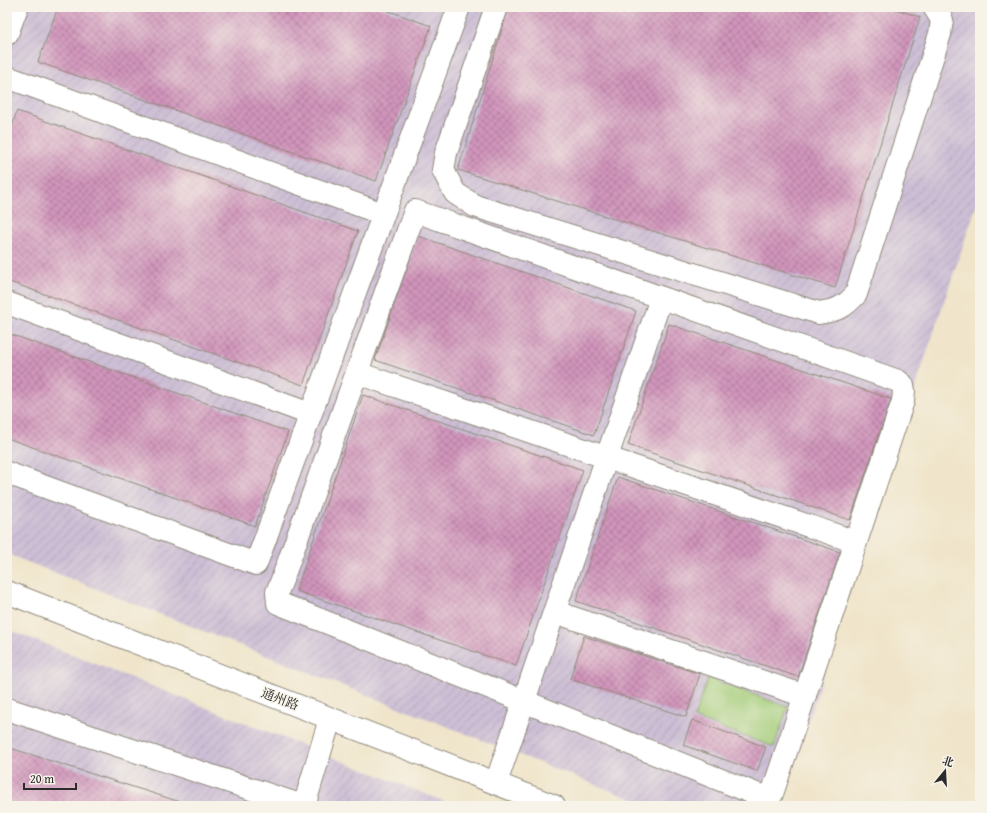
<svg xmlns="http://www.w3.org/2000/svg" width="987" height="813" font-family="'Gentium Book Plus','Noto Serif SC',serif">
	<defs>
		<pattern id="industrial-furrows" width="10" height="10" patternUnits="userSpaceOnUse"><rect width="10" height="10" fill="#ccbed4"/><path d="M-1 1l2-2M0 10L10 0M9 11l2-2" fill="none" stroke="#afa3b6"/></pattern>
		<pattern id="building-cross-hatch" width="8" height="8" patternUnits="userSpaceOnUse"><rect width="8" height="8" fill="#d195bc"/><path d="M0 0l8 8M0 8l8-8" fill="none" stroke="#aa7a99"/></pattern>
	</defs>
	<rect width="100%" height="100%" fill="#f7f3e8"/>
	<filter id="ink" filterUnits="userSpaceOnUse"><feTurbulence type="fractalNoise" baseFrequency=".025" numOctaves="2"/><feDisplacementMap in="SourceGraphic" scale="8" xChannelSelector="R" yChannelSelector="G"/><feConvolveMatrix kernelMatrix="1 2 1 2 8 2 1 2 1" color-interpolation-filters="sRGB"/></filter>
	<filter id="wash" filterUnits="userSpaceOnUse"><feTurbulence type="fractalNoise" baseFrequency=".012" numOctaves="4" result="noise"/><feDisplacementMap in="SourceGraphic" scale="16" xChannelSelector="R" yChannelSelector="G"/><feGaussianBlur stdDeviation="0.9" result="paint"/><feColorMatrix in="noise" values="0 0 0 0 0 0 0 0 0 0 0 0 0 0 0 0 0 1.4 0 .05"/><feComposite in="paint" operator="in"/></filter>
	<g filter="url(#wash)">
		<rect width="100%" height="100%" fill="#f0e5ca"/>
		<!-- industrial -->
		<g fill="url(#industrial-furrows)">
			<path d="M7,7H980V195L917,382L781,806H650L7,554Z"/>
			<path d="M7,629L456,806H7Z"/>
		</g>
		<!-- garden -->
		<path fill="#a3cc77" stroke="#677c51" d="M708,678L788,707L774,747L694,718Z"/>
		<g id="blocks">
			<!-- building -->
			<g fill="url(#building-cross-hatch)">
				<path d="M58,7H378L431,26L376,181L38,62Z"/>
				<path d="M509,7H889L920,17L835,288L458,170Z"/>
				<path d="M17,111L358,231L303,385L7,281V141Z"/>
				<path d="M418,236L636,311L594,435L375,360Z"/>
				<path d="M669,324L891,399L850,520L628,445Z"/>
				<path d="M7,333L288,432L255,526L7,438Z"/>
				<path d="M363,395L583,470L516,666L296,591Z"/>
				<path d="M618,477L840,552L798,677L576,601Z"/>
				<path d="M584,636L700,674L686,717L570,679Z"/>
				<path d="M692,720L766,747L757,771L683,745Z"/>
				<path d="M7,747L193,806H7Z"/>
			</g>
		</g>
	</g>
	<g filter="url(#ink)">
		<use href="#blocks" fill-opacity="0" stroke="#8e887a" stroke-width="1"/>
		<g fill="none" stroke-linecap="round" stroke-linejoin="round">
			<defs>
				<g id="minor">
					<path d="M496,7L446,153L443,170L455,193L475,206L819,313C837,310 844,308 856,294L940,34L942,20L934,7"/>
					<path d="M7,34L17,7"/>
					<path d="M7,77L383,214"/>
					<path d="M415,211L898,381L903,385L904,391L903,401L772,794L766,796L756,794L278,603L277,592L282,580Z"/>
					<path d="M7,303L310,414"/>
					<path d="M357,373L856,542"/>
					<path d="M7,473L256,564L459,7"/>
					<path d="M7,592L554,806"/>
					<path d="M555,612L805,696"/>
					<path d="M7,709L303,806"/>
					<path d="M496,783L661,298"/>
					<path d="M304,806L330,719"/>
				</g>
			</defs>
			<!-- minor casing -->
			<use href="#minor" stroke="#8e887a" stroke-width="24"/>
			<!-- minor -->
			<use href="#minor" stroke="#fff" stroke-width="22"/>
		</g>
	</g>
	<g text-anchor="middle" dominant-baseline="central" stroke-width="3" stroke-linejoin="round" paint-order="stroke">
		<!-- street labels -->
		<g font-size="13" fill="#2b2b2b" stroke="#f7f3e8">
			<text transform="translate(280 699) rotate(21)">通州路</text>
		</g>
	</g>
	<!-- margin -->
	<rect width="987" height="813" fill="none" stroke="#f7f3e8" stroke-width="24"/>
	<!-- north arrow -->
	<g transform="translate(945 771) rotate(18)" stroke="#f7f3e8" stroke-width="3" paint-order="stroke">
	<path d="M0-3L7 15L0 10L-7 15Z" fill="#2b2b2b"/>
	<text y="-6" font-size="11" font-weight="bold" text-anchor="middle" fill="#2b2b2b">北</text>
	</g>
	<!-- scale -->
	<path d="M24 783v6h52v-6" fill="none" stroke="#2b2b2b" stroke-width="2"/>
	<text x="30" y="783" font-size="12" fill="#2b2b2b" stroke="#f7f3e8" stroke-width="3" paint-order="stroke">20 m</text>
</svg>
